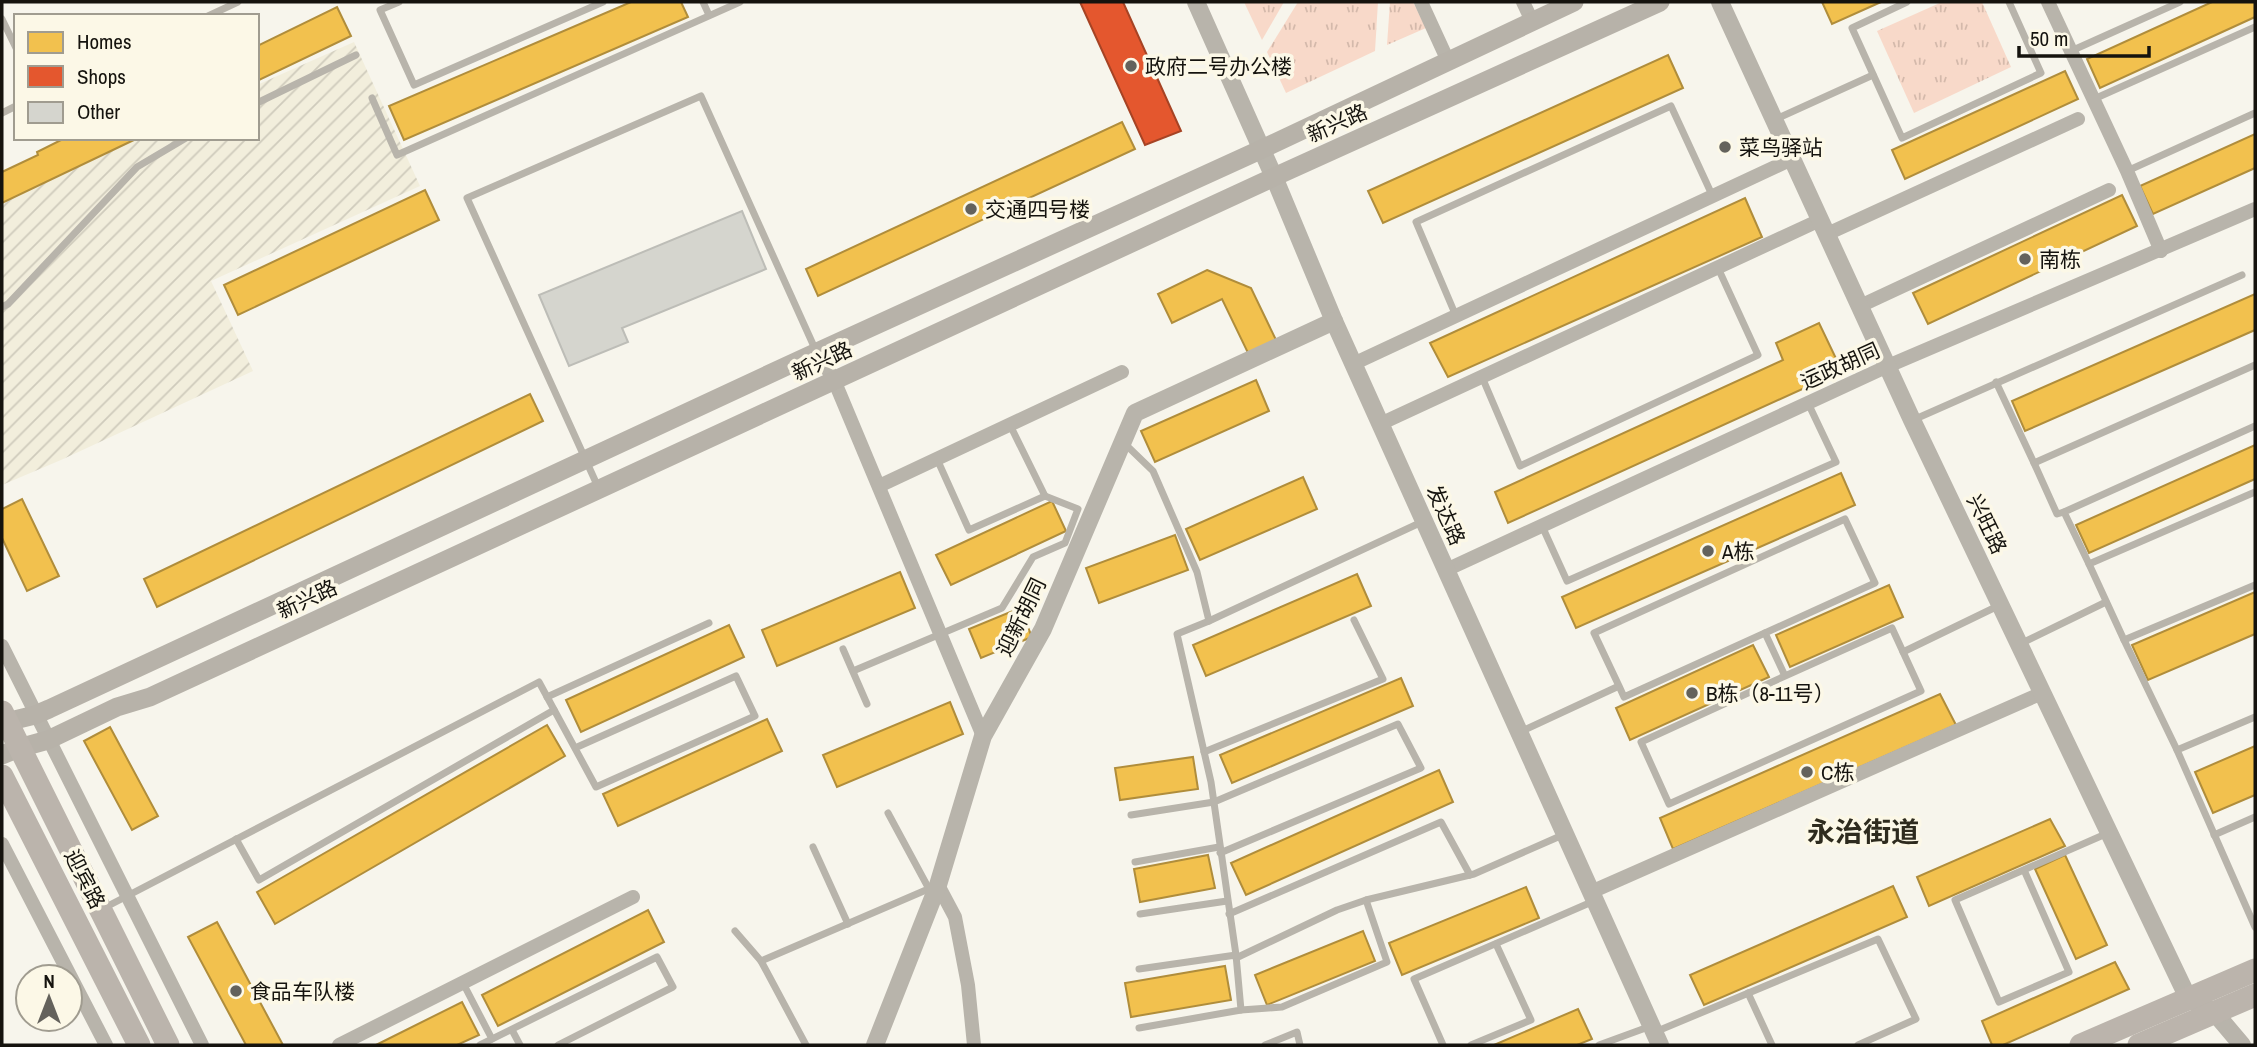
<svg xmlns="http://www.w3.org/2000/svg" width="2257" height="1047" font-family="'Archivo Narrow','Noto Sans SC',sans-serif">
	<defs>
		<pattern id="industrial-furrows" width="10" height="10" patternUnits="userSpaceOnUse" patternTransform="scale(1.75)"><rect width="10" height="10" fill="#f2eedc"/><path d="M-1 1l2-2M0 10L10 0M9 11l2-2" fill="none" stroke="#cfcbbc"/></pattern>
		<pattern id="grass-tufts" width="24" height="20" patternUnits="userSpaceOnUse" patternTransform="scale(1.75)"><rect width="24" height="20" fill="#f8d9c9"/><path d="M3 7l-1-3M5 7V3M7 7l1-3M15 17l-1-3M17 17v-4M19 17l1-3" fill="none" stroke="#d4b9ab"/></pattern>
	</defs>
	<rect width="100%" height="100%" fill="#f7f5ec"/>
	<!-- industrial -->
	<path fill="url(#industrial-furrows)" d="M354,42L420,186L211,281L253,371L61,460L2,485V198L137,138H257V85Z"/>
	<!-- grass -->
	<g fill="url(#grass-tufts)">
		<path d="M1244,2H1284L1262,40Z"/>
		<path d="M1298,2H1378L1375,51L1286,93L1267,52Z"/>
		<path d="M1390,2H1413L1426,28L1387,45Z"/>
		<path d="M1942,2H1982L2011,67L1914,113L1877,31Z"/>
	</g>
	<!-- homes -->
	<g fill="#f2c14e" stroke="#b08d3b" stroke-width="2">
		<path d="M631,2H681L688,17L404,140L389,106Z"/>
		<path d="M1822,2H1881L1832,24Z"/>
		<path d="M2212,2H2255V17L2100,88L2087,59Z"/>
		<path d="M337,7L351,36L257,81V46Z"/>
		<path d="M1668,55L1683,88L1383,223L1368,191Z"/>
		<path d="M2065,71L2078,99L1905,179L1892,150Z"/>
		<path d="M1122,122L1135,149L818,296L806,269Z"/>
		<path d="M2255,134V168L2153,214L2140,186Z"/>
		<path d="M65,138H138L2,203V172L38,155L37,152Z"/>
		<path d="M425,190L439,220L238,315L224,285Z"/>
		<path d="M2122,195L2137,226L1928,324L1913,293Z"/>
		<path d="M1745,198L1762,237L1448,377L1430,343Z"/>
		<path d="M1207,270L1251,288L1277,342L1249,355L1222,299L1172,323L1158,294Z"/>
		<path d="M2255,294V330L2025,431L2012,401Z"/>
		<path d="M1819,323L1842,371L1508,523L1495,492L1783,360L1776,343Z"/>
		<path d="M1256,380L1269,411L1155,462L1141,431Z"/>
		<path d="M530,394L543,421L157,607L144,579Z"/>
		<path d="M2255,445V479L2089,553L2076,525Z"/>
		<path d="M1841,473L1855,505L1576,628L1562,597Z"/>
		<path d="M1303,477L1317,509L1200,560L1186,529Z"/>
		<path d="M22,499L59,576L27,591L2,538V509Z"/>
		<path d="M1052,501L1066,531L951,585L936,555Z"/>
		<path d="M1175,535L1188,570L1099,603L1086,568Z"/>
		<path d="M900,572L915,608L777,666L762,630Z"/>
		<path d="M1357,574L1371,606L1206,676L1193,645Z"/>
		<path d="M1889,585L1903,617L1790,667L1776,635Z"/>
		<path d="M2255,592V634L2148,680L2132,645Z"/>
		<path d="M1020,608L1032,637L981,658L969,629Z"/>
		<path d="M729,625L744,657L581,732L566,700Z"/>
		<path d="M1753,645L1769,677L1630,740L1616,708Z"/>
		<path d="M1401,678L1413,706L1232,783L1220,755Z"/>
		<path d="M1940,694L1956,725L1673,849L1660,818Z"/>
		<path d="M950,702L963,734L837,787L823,755Z"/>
		<path d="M767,719L782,751L618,826L603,794Z"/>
		<path d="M547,725L565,756L275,924L257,892Z"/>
		<path d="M110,727L158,816L132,830L84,741Z"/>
		<path d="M2255,746V795L2213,813L2195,772Z"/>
		<path d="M1193,757L1198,789L1120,800L1115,768Z"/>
		<path d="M1439,770L1453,802L1246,895L1231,863Z"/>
		<path d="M2050,819L2065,846L1929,906L1917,877Z"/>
		<path d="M1208,855L1215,888L1140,902L1134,869Z"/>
		<path d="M2065,855L2107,945L2076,959L2035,869Z"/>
		<path d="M1893,886L1907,917L1704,1005L1690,975Z"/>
		<path d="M1526,887L1539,918L1402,975L1389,943Z"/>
		<path d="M648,910L664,942L498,1026L482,995Z"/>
		<path d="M217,922L283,1045H246L188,937Z"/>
		<path d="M1363,931L1375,961L1267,1005L1255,975Z"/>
		<path d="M2115,962L2129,989L2003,1045H1992L1982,1021Z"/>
		<path d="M1225,966L1231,1000L1131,1017L1125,983Z"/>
		<path d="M462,1002L479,1035L457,1045H376Z"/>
		<path d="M1578,1009L1592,1039L1577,1045H1494Z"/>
	</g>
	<!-- shops -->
	<path fill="#e4572e" stroke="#a64324" stroke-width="2" d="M1080,2H1123L1181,131L1145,145Z"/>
	<!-- building -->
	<path fill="#d5d5ce" stroke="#bdbdb7" stroke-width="2" d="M742,211L766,269L622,328L628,342L569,366L539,295Z"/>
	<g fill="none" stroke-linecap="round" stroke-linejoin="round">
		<!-- service -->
		<g stroke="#b8b4ab" stroke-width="7">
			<path d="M399,2L380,10L414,85L603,2"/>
			<path d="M703,2L709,15"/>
			<path d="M1907,2L1852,28L1902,138L2041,73L2009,2"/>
			<path d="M208,16L238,2"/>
			<path d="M2,19L16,48"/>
			<path d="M2071,51L2180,2"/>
			<path d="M372,98L397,155L740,2"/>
			<path d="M2094,99L2255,27"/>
			<path d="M257,103L356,55"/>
			<path d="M2,113L16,106"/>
			<path d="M1774,120L1873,75"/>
			<path d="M2127,171L2255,113"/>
			<path d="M2,307L8,304L137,167L186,138"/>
			<path d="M1456,316L1416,222L1671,106L1713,197"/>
			<path d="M1482,377L1520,466L1758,355L1718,268"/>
			<path d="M1996,382L2034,463L2255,365"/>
			<path d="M1913,420L2242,275"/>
			<path d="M1010,425L1045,496"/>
			<path d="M1124,443L1153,471L1197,572L1209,621L1177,634L1211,782L1236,955L1241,1010L1139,1028"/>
			<path d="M2034,463L2057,514L2064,512"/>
			<path d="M598,487L467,198L701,96L816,351"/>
			<path d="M2255,492L2089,564L2124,640L2255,585"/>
			<path d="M1542,526L1567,581L1836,462L1808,403"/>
			<path d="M2089,564L2064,512L2255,426"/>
			<path d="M1209,621L1424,521"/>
			<path d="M1765,633L1785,676L1641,742L1669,804L1921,691L1892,628L1785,676"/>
			<path d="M2124,640L2177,750"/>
			<path d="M2020,644L2106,602"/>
			<path d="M843,649L867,704"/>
			<path d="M1903,652L2000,605"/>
			<path d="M853,671L1002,608L1033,557L1065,543L1078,509L1045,496L969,530L937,459"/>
			<path d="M547,697L709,623"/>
			<path d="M2255,717L2177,750L2255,927"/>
			<path d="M1520,732L1619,686L1594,633L1845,519L1875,583L1624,697L1619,686"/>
			<path d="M1204,752L1383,679L1354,620"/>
			<path d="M888,813L929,889"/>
			<path d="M1131,815L1214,802L1398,724L1421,768L1220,853"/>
			<path d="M2214,835L2255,817"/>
			<path d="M236,839L259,880L554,710"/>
			<path d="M813,847L848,924"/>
			<path d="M1135,862L1219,847"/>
			<path d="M2024,870L2069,972L1999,1002L1955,900L2108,833"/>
			<path d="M104,908L539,682L596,787L755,716L736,676L575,748"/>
			<path d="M1140,914L1227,901"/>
			<path d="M1229,914L1441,822L1470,875"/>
			<path d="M735,931L761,961"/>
			<path d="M1236,958L1337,910L1366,900L1474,874L1565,834"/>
			<path d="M1139,969L1236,955"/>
			<path d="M463,983L492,1039"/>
			<path d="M1748,993L1772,1045"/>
			<path d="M1241,1010L1282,1007L1387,962L1366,900"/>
			<path d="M512,1030L520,1045"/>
			<path d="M1655,1032L1878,939L1916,1019L1858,1045"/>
			<path d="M480,1045L657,957L673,987L558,1045"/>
			<path d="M806,1045L761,961L933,887"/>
			<path d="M1265,1045L1297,1032L1300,1045"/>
			<path d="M1443,1045L1414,979L1594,901"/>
			<path d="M1471,1045L1531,1020L1496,944"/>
			<path d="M1599,1045L1651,1026"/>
		</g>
		<!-- minor -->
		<g stroke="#b8b4ab" stroke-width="14">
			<path d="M1421,2L1448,61"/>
			<path d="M1523,2L1532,21"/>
			<path d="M2048,2L2127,171L2161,251"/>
			<path d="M1827,234L2078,119"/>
			<path d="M1860,306L2109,190"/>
			<path d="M817,352L834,380L983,736"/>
			<path d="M1353,364L1792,159"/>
			<path d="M1380,424L1820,220"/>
			<path d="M879,486L1122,372"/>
			<path d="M1446,570L1888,366L2255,209"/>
			<path d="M2,646L202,1045"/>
			<path d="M2,844L106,1045"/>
			<path d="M938,885L955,917L968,985L974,1045"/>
			<path d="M1591,892L2042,693"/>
			<path d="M339,1045L633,897"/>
		</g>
		<!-- tertiary -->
		<g stroke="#b8b4ab" stroke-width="18">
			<path d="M1196,2L1274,177L1334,321L1660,1045"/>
			<path d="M1720,2L1912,420L2188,998L2214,1012L2242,1045"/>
			<path d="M875,1045L938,885L983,736L1043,629L1135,413L1334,321"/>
		</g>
		<!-- secondary -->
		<g stroke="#b7b2a9" stroke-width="19">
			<path d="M2,723L35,715L49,709L817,352L1260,150L1574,2"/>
			<path d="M2,755L19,748L48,740L117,707L150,697L1274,177L1660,2"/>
		</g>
		<!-- primary -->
		<g stroke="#bbb4ac" stroke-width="23">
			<path d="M2,712L168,1045"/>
			<path d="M2,776L139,1045"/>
			<path d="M2081,1045L2255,970"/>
			<path d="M2139,1045L2255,995"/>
		</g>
	</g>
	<!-- markers -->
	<g fill="#64625c" stroke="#fcf8e7" stroke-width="2.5">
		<circle cx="1131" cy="66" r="7"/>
		<circle cx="1725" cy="147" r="7"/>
		<circle cx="971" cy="209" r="7"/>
		<circle cx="2025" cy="259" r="7"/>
		<circle cx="1708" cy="551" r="7"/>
		<circle cx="1692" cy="693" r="7"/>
		<circle cx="1807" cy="772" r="7"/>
		<circle cx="236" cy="991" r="7"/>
	</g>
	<g text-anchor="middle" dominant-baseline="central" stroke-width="7" stroke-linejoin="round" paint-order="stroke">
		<!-- poi labels -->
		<g font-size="21" fill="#15130e" stroke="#fcf8e7" text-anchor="start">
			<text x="1145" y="66">政府二号办公楼</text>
			<text x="1739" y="147">菜鸟驿站</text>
			<text x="985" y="209">交通四号楼</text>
			<text x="2039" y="259">南栋</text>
			<text x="1722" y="551">A栋</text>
			<text x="1706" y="693">B栋（8-11号）</text>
			<text x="1821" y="772">C栋</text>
			<text x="250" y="991">食品车队楼</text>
		</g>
		<!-- street labels -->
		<g font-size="21" fill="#15130e" stroke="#fcf8e7">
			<text transform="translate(1337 123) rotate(-24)">新兴路</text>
			<text transform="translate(822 361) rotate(-25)">新兴路</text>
			<text transform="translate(1840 366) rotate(-24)">运政胡同</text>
			<text transform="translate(1446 515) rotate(66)">发达路</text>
			<text transform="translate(1987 524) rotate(64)">兴旺路</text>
			<text transform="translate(307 599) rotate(-25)">新兴路</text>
			<text transform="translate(1021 617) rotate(-64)">迎新胡同</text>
			<text transform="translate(85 879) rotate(63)">迎宾路</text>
		</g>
		<!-- district labels -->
		<g font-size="28" font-weight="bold" fill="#2e2b1e" stroke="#fcf8e7">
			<text x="1863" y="832">永治街道</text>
		</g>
	</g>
	<!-- border -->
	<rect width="2257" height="1047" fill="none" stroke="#15130e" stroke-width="7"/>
	<!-- legend -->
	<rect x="14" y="14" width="245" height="126" fill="#fcf8e7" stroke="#a09c90" stroke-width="2"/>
	<rect x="28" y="32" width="35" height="21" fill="#f2c14e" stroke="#a09c90" stroke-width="2"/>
	<text x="77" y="49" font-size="21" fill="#15130e">Homes</text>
	<rect x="28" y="66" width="35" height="21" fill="#e4572e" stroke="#a09c90" stroke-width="2"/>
	<text x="77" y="84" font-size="21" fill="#15130e">Shops</text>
	<rect x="28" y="102" width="35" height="21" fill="#d5d5ce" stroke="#a09c90" stroke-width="2"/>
	<text x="77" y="119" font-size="21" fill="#15130e">Other</text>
	<!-- north arrow -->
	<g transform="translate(49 998)"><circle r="33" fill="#fcf8e7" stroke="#a09c90" stroke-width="2"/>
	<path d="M0-5L12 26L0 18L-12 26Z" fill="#64625c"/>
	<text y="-10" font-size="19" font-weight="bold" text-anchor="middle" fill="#15130e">N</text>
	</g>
	<!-- scale -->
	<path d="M2019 46v10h130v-10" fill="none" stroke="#15130e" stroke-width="3.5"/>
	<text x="2030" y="46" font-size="21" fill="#15130e" stroke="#fcf8e7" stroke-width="5" paint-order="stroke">50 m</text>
</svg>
